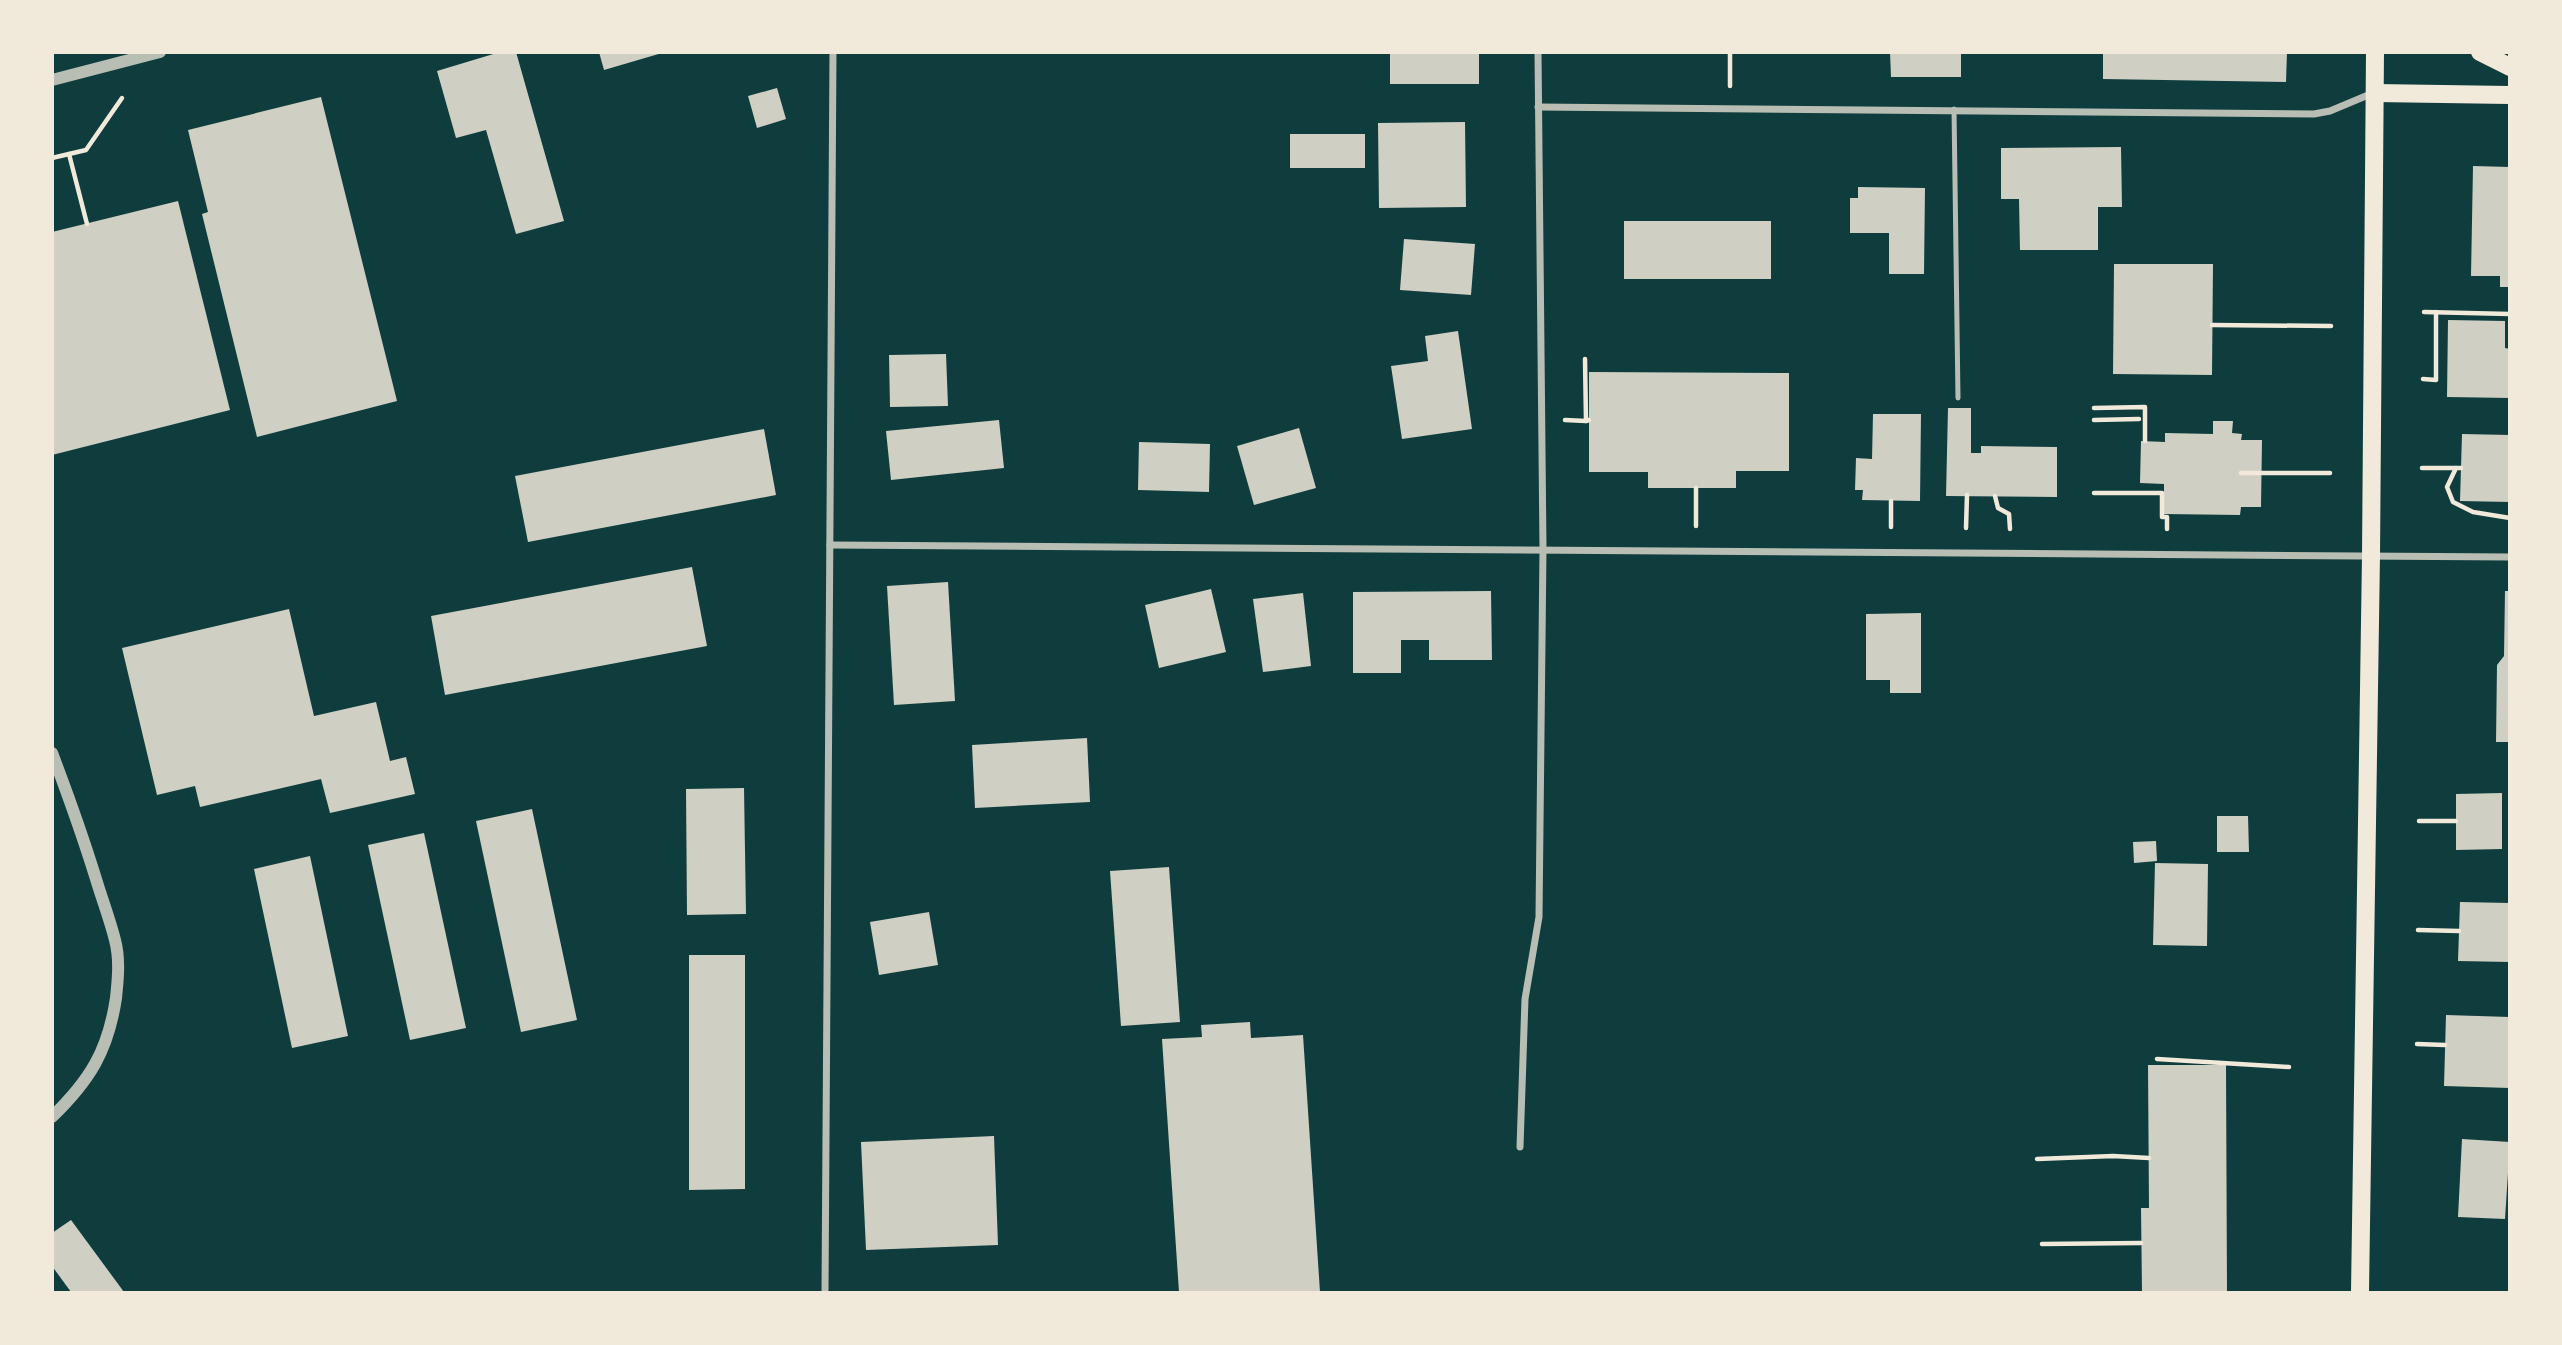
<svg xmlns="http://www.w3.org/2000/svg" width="2562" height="1345" font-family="'IBM Plex Serif',serif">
	<rect width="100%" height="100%" fill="#0f3d3e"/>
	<!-- building -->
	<g fill="#cfcfc3">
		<path d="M500,52H516L564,221L516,234L486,130L456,138L437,71Z"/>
		<path d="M599,52H662V53L604,70Z"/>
		<rect x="1390" y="52" width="89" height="32"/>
		<path d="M1890,52H1961V77H1891Z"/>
		<path d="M2103,52H2287L2286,82L2103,79Z"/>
		<path d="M777,88L786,119L757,128L748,96Z"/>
		<path d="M321,97L397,401L257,437L202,214L208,212L188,130Z"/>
		<path d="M1465,122L1466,207L1379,208L1378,123Z"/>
		<rect x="1290" y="134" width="75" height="34"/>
		<path d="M2121,147L2122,207H2098V250H2020L2019,199H2001V148Z"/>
		<path d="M2473,166L2510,167V287H2500V276H2471Z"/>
		<path d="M1858,187L1925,188L1924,274H1889V233H1850V198H1858Z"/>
		<path d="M178,201L230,410L52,455V232Z"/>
		<rect x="1624" y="221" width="147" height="58"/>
		<path d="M1404,239L1475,244L1471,295L1400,290Z"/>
		<path d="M2114,264H2213L2212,375L2113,374Z"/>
		<path d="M2448,320L2505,321V348L2510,349V398L2447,397Z"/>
		<path d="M1458,331L1472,429L1402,439L1391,366L1428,361L1425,336Z"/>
		<path d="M946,354L948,406L890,407L889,355Z"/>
		<path d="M1589,372L1789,373V471H1736V488H1648V472H1589Z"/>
		<path d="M1948,408H1971V453H1981V446L2057,447V497L1946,496Z"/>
		<path d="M1873,414H1921L1920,501L1862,500L1863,490H1855L1856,458L1872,459Z"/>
		<path d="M999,420L1004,468L891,480L886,431Z"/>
		<path d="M2213,421H2233L2232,433L2242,434L2241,440H2262L2261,507H2241L2240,515L2164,514V484L2140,483L2141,441L2165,442V433L2213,434Z"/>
		<path d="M1299,428L1316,488L1254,505L1237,446Z"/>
		<path d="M764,429L776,495L528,542L515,476Z"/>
		<path d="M2462,434L2510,435V502L2460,501Z"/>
		<path d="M1139,442L1210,444L1209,492L1138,490Z"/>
		<path d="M692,567L707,646L445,695L431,616Z"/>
		<path d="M948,582L955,701L894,705L887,586Z"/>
		<path d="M1211,589L1226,652L1159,668L1145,605Z"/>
		<path d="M1491,591L1492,660H1429V640H1401V673H1353V592Z"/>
		<path d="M2505,591H2510V742H2496L2497,665L2504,656Z"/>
		<path d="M1303,593L1311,666L1263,672L1253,599Z"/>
		<path d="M289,609L314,716L376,702L390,761L406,757L415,794L330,813L321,779L200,807L195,786L157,795L122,648Z"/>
		<path d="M1921,613V693H1890V680H1866V614Z"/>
		<path d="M1087,738L1090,802L975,808L972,745Z"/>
		<path d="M744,788L746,914L687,915L686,789Z"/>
		<path d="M2502,793V849L2456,850V794Z"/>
		<path d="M532,809L577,1020L521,1032L476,821Z"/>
		<path d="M2217,816H2248L2249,852H2217Z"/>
		<path d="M424,833L466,1028L410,1040L368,845Z"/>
		<path d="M2156,841L2157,861L2134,863L2133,842Z"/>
		<path d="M310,856L348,1036L292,1048L254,869Z"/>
		<path d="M2155,863L2208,864L2207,946L2153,945Z"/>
		<path d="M1169,867L1180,1022L1121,1026L1110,871Z"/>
		<path d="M2460,902L2510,903V962L2458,961Z"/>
		<path d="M929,912L938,965L879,975L870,922Z"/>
		<path d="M689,955H745V1189L689,1190Z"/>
		<path d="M2446,1015L2510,1017V1088L2444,1086Z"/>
		<path d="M1250,1022L1251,1038L1303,1035L1320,1292H1179L1162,1039L1202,1037L1201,1025Z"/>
		<path d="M2148,1065H2226L2227,1292H2142L2141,1208H2149Z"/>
		<path d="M994,1136L998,1245L866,1250L861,1142Z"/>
		<path d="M2462,1139L2510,1142L2505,1219L2458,1217Z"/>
		<path d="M71,1220L124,1292H71L52,1266V1233Z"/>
	</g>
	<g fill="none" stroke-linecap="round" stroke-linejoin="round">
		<!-- path -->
		<g stroke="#f1e9da" stroke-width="4.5">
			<path d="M1730,52V86"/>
			<path d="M69,154L87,224"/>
			<path d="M52,158L86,150L122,98"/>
			<path d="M2424,312L2510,314"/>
			<path d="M2212,325L2331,326"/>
			<path d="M1585,359L1586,421L1589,420"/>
			<path d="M2423,379L2436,380V312"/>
			<path d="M2094,408L2145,407V441"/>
			<path d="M1565,420L1586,421"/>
			<path d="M2094,420L2139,419"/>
			<path d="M2422,468H2461"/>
			<path d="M2456,468L2447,487L2453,502L2473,512L2510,518"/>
			<path d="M2241,473H2330"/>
			<path d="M2094,493H2162V517H2167V529"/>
			<path d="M1995,496L1998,508L2009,514L2010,529"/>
			<path d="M1696,526V488"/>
			<path d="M1891,527V501"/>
			<path d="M1966,528L1967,495"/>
			<path d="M2419,821H2456"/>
			<path d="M2418,930L2459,931"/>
			<path d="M2417,1044L2445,1045"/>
			<path d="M2157,1059L2289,1067"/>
			<path d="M2037,1159L2113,1156L2149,1158"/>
			<path d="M2042,1244L2141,1243"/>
		</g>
		<!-- service -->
		<path stroke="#b8beb3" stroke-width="5" d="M1954,109L1958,398"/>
		<!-- minor -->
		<g stroke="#b8beb3" stroke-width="7">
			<path d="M1538,107L2314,114L2330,111L2373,93"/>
			<path d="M830,545L2510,557"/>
			<path d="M1520,1147L1525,999L1539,917L1543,549L1538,52"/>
			<path d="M825,1292L833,52"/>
		</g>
		<!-- tertiary -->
		<g stroke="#b8beb3" stroke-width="12">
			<path d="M52,80L160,52"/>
			<path d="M52,753C68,795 83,837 96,879C102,899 110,920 115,940C120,959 118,979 116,998C108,1051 90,1080 52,1117"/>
		</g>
		<!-- primary -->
		<g stroke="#f1e9da" stroke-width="18">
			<path d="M2480,52L2510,67"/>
			<path d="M2375,93L2510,95"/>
			<path d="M2360,1292L2371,555L2375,52"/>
		</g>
	</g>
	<!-- border -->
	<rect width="2562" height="1345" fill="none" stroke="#f1e9da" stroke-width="108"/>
</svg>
